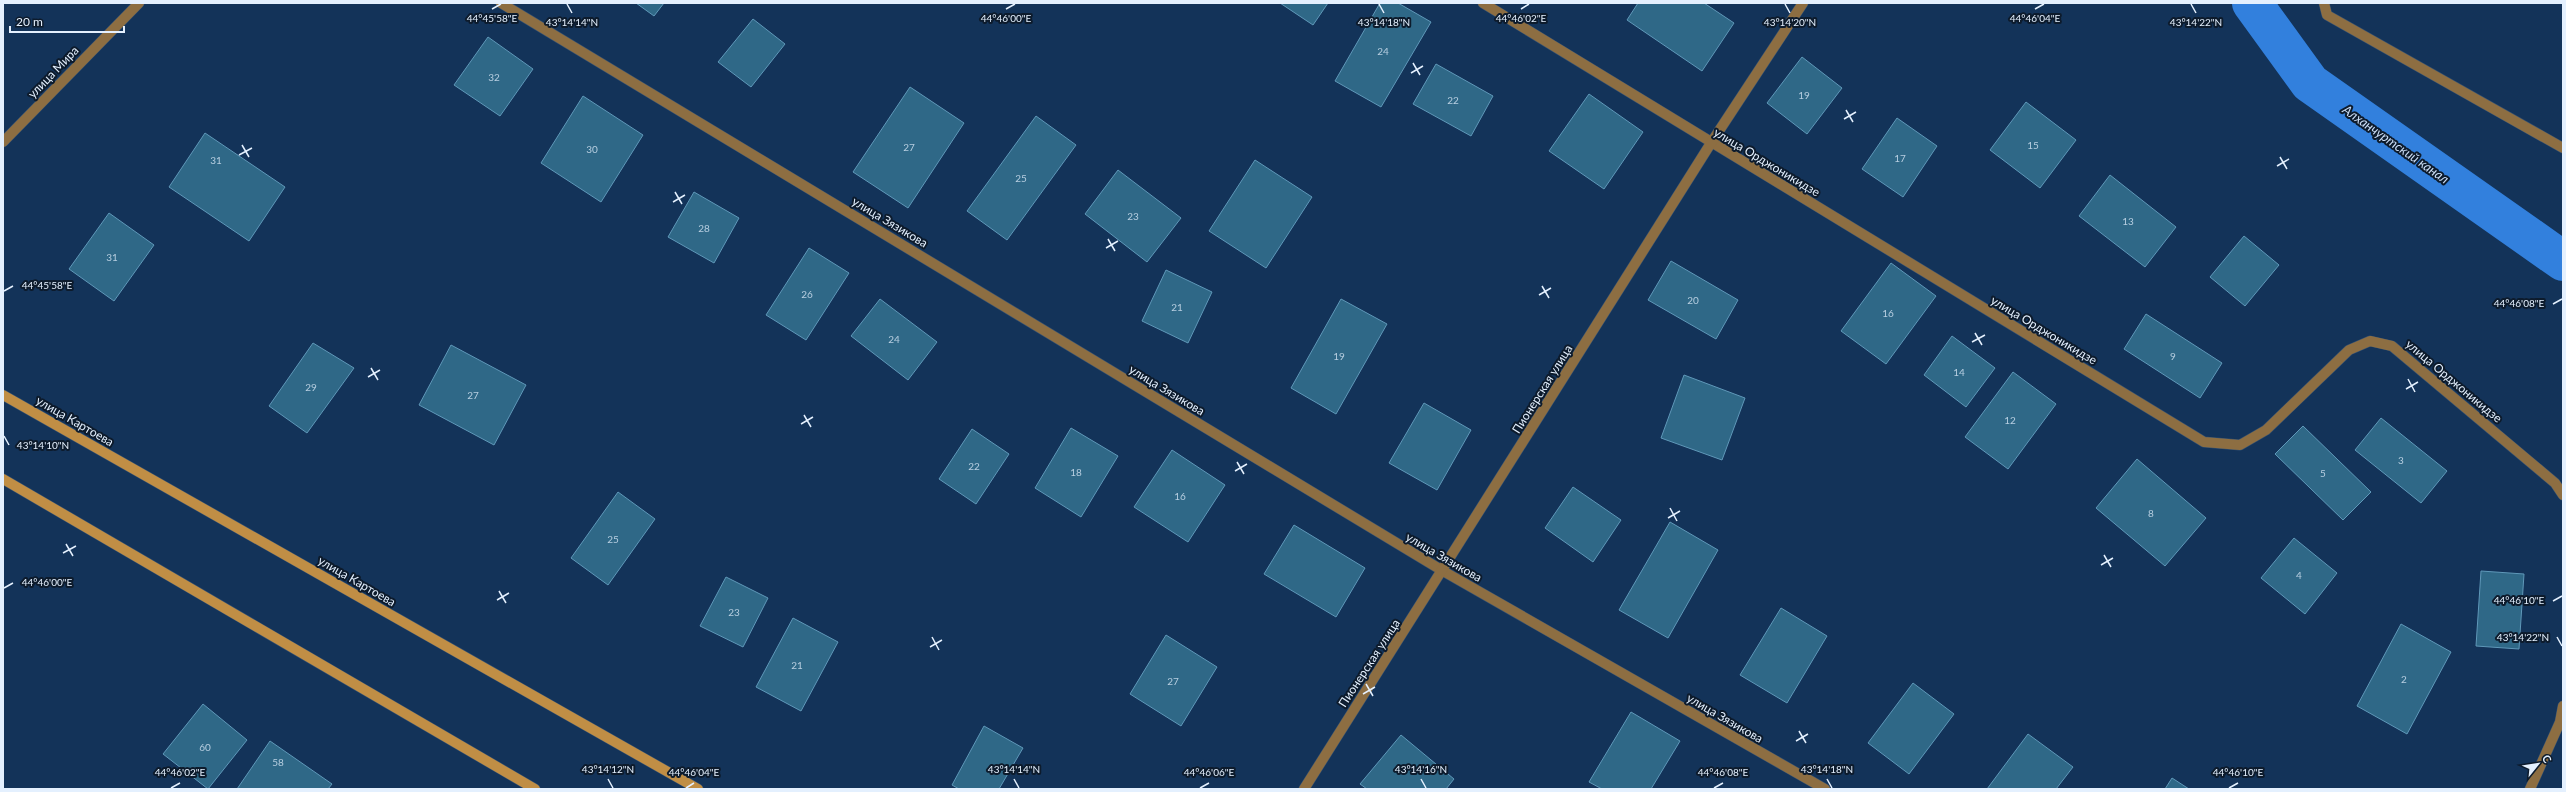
<svg xmlns="http://www.w3.org/2000/svg" width="2566" height="792" font-family="Lato,sans-serif">
	<rect width="100%" height="100%" fill="#133359"/>
	<g fill="none" stroke-linecap="round" stroke-linejoin="round">
		<!-- canal -->
		<path stroke="#3280dd" stroke-width="40" d="M2252,3L2310,83L2563,261"/>
	</g>
	<!-- building -->
	<g fill="#2f6887" stroke="#5f98b9">
		<path d="M636,3H664L654,16Z"/>
		<path d="M1280,3H1328L1313,25Z"/>
		<path d="M1380,3H1398L1431,22L1381,107L1335,81Z"/>
		<path d="M1638,3H1704L1734,23L1702,71L1627,20Z"/>
		<path d="M753,19L785,44L751,87L718,62Z"/>
		<path d="M488,37L533,69L500,116L454,85Z"/>
		<path d="M1802,57L1842,88L1807,134L1767,103Z"/>
		<path d="M1436,64L1493,96L1471,136L1413,104Z"/>
		<path d="M910,87L964,123L908,208L853,172Z"/>
		<path d="M1589,94L1643,132L1604,189L1549,151Z"/>
		<path d="M583,96L643,135L601,202L541,163Z"/>
		<path d="M2026,102L2076,140L2040,188L1990,150Z"/>
		<path d="M1036,116L1076,145L1007,240L967,211Z"/>
		<path d="M1897,118L1937,146L1903,197L1862,169Z"/>
		<path d="M205,133L285,187L249,241L169,187Z"/>
		<path d="M1255,160L1312,197L1266,268L1209,231Z"/>
		<path d="M1118,170L1181,218L1147,262L1085,214Z"/>
		<path d="M2110,175L2176,227L2145,267L2079,216Z"/>
		<path d="M694,192L739,218L714,263L668,237Z"/>
		<path d="M109,213L154,245L114,301L69,269Z"/>
		<path d="M2244,236L2279,265L2245,306L2210,277Z"/>
		<path d="M809,248L849,273L806,340L766,315Z"/>
		<path d="M1671,261L1738,300L1716,339L1648,300Z"/>
		<path d="M1891,263L1936,296L1886,364L1841,331Z"/>
		<path d="M1166,270L1212,292L1188,343L1142,321Z"/>
		<path d="M880,299L937,342L908,380L851,336Z"/>
		<path d="M1341,299L1387,324L1336,414L1291,388Z"/>
		<path d="M2146,314L2222,363L2200,398L2124,349Z"/>
		<path d="M1952,336L1995,368L1966,407L1924,375Z"/>
		<path d="M313,343L354,368L307,433L269,406Z"/>
		<path d="M451,345L526,385L494,445L419,405Z"/>
		<path d="M2013,372L2056,404L2008,469L1965,437Z"/>
		<path d="M1684,375L1745,398L1722,460L1661,438Z"/>
		<path d="M1424,403L1471,430L1437,490L1389,463Z"/>
		<path d="M2381,418L2447,471L2421,503L2355,450Z"/>
		<path d="M2303,426L2371,492L2343,520L2275,454Z"/>
		<path d="M1071,428L1118,456L1081,517L1035,488Z"/>
		<path d="M972,429L1009,454L976,504L939,479Z"/>
		<path d="M1172,450L1225,485L1188,542L1134,507Z"/>
		<path d="M2137,459L2206,518L2165,566L2096,508Z"/>
		<path d="M1573,487L1621,520L1593,562L1545,528Z"/>
		<path d="M618,492L655,519L608,585L571,558Z"/>
		<path d="M1670,522L1718,550L1668,638L1619,610Z"/>
		<path d="M1294,525L1365,568L1336,617L1264,574Z"/>
		<path d="M2294,538L2337,573L2305,614L2261,578Z"/>
		<path d="M2481,571L2524,574L2519,649L2476,646Z"/>
		<path d="M726,577L768,598L743,647L700,626Z"/>
		<path d="M1781,608L1827,636L1787,703L1740,675Z"/>
		<path d="M793,618L838,642L801,711L756,687Z"/>
		<path d="M2401,624L2451,652L2407,734L2357,706Z"/>
		<path d="M1166,635L1217,667L1181,726L1130,694Z"/>
		<path d="M1913,683L1954,714L1909,774L1868,743Z"/>
		<path d="M203,704L247,740L208,789L163,754Z"/>
		<path d="M1631,712L1680,741L1651,789H1602L1589,782Z"/>
		<path d="M984,726L1023,748L999,789H959L952,785Z"/>
		<path d="M2028,734L2073,767L2056,789H1987Z"/>
		<path d="M1401,735L1454,779L1446,789H1367L1360,784Z"/>
		<path d="M270,741L332,784L328,789H237Z"/>
		<path d="M2172,778L2189,789H2165Z"/>
	</g>
	<g fill="none" stroke-linecap="round" stroke-linejoin="round">
		<defs>
			<g id="street">
				<path d="M501,3L1443,571L1825,789"/>
				<path d="M1483,3L2204,442L2240,445L2266,430L2349,350L2370,341L2392,346L2555,483L2563,495"/>
				<path d="M2324,3L2327,15L2563,148"/>
				<path d="M3,142L139,3"/>
				<path d="M1304,789L1711,143L1803,3"/>
				<path d="M2530,789L2560,722L2563,706"/>
			</g>
			<g id="secondary">
				<path d="M3,395L698,789"/>
				<path d="M3,479L535,789"/>
			</g>
		</defs>
		<!-- street casing -->
		<use href="#street" stroke="#345173" stroke-width="11"/>
		<!-- secondary casing -->
		<use href="#secondary" stroke="#345173" stroke-width="11"/>
		<!-- street -->
		<use href="#street" stroke="#8d6e42" stroke-width="10"/>
		<!-- secondary -->
		<use href="#secondary" stroke="#c08e45" stroke-width="10"/>
	</g>
	<!-- ticks -->
	<path fill="none" stroke="#e4f0fe" stroke-width="1.5" d="M567,4L572,13M1379,4L1384,13M1785,4L1790,13M2191,4L2196,13M492,9L501,4M1006,9L1015,4M1521,9L1529,4M2035,9L2044,4M1413,63L1420,75M1411,73L1423,66M1846,110L1853,122M1844,119L1856,112M242,145L249,157M239,155L252,148M2280,157L2287,169M2277,166L2289,159M675,192L682,204M673,202L685,195M1108,239L1115,251M1106,248L1118,241M1542,286L1549,298M4,291L13,286M1539,295L1551,288M2553,304L2562,299M1975,333L1982,345M1972,342L1985,335M371,368L378,380M368,377L380,370M2408,379L2415,392M2406,389L2418,382M804,415L811,427M801,424L813,417M4,436L9,445M1237,462L1244,474M1235,471L1247,464M1670,508L1677,521M1668,518L1680,511M66,544L73,556M63,553L76,546M2104,555L2111,567M2101,565L2113,558M4,588L13,583M499,591L506,603M497,600L509,593M2553,601L2562,596M932,637L939,650M2557,637L2562,646M930,647L942,640M1366,684L1373,696M1363,694L1375,687M1799,731L1806,743M1796,741L1808,734M608,779L613,788M1014,779L1019,788M1421,779L1426,788M1827,779L1832,788M171,788L180,783M686,788L694,783M1200,788L1209,783M1714,788L1723,783M2229,788L2238,783"/>
	<g text-anchor="middle" dominant-baseline="central" stroke-width="4" stroke-linejoin="round" paint-order="stroke">
		<!-- number labels -->
		<g font-size="10" fill="#b7cee0">
			<text x="1383" y="51">24</text>
			<text x="494" y="77">32</text>
			<text x="1804" y="95">19</text>
			<text x="1453" y="100">22</text>
			<text x="2033" y="145">15</text>
			<text x="909" y="147">27</text>
			<text x="592" y="149">30</text>
			<text x="1900" y="158">17</text>
			<text x="216" y="160">31</text>
			<text x="1021" y="178">25</text>
			<text x="1133" y="216">23</text>
			<text x="2128" y="221">13</text>
			<text x="704" y="228">28</text>
			<text x="112" y="257">31</text>
			<text x="807" y="294">26</text>
			<text x="1693" y="300">20</text>
			<text x="1177" y="307">21</text>
			<text x="1888" y="313">16</text>
			<text x="894" y="339">24</text>
			<text x="1339" y="356">19</text>
			<text x="2173" y="356">9</text>
			<text x="1959" y="372">14</text>
			<text x="311" y="387">29</text>
			<text x="473" y="395">27</text>
			<text x="2010" y="420">12</text>
			<text x="2401" y="460">3</text>
			<text x="974" y="466">22</text>
			<text x="1076" y="472">18</text>
			<text x="2323" y="473">5</text>
			<text x="1180" y="496">16</text>
			<text x="2151" y="513">8</text>
			<text x="613" y="539">25</text>
			<text x="2299" y="575">4</text>
			<text x="734" y="612">23</text>
			<text x="797" y="665">21</text>
			<text x="2404" y="679">2</text>
			<text x="1173" y="681">27</text>
			<text x="205" y="747">60</text>
			<text x="278" y="762">58</text>
		</g>
		<!-- street labels -->
		<g font-size="12" fill="#e4f0fe" stroke="#0d1b2c">
			<text transform="translate(53 72) rotate(-46)">улица Мира</text>
			<text transform="translate(1767 162) rotate(31)">улица Орджоникидзе</text>
			<text transform="translate(890 222) rotate(31)">улица Зязикова</text>
			<text transform="translate(2044 330) rotate(31)">улица Орджоникидзе</text>
			<text transform="translate(2454 381) rotate(40)">улица Орджоникидзе</text>
			<text transform="translate(1542 389) rotate(-58)">Пионерская улица</text>
			<text transform="translate(1167 390) rotate(31)">улица Зязикова</text>
			<text transform="translate(75 421) rotate(30)">улица Картоева</text>
			<text transform="translate(1444 557) rotate(30)">улица Зязикова</text>
			<text transform="translate(357 581) rotate(30)">улица Картоева</text>
			<text transform="translate(1369 663) rotate(-57)">Пионерская улица</text>
			<text transform="translate(1725 718) rotate(30)">улица Зязикова</text>
		</g>
		<!-- water labels -->
		<g font-size="13" font-style="italic" fill="#cbddf5" stroke="#0d1b2c">
			<text transform="translate(2396 144) rotate(35)">Алханчуртский канал</text>
		</g>
	</g>
	<g font-size="10" text-anchor="middle" fill="#e4f0fe" stroke="#0d1b2c" stroke-width="4" stroke-linejoin="round" paint-order="stroke">
		<text x="492" y="22">44°45'58"E</text>
		<text x="1006" y="22">44°46'00"E</text>
		<text x="1521" y="22">44°46'02"E</text>
		<text x="2035" y="22">44°46'04"E</text>
		<text x="572" y="26">43°14'14"N</text>
		<text x="1384" y="26">43°14'18"N</text>
		<text x="1790" y="26">43°14'20"N</text>
		<text x="2196" y="26">43°14'22"N</text>
		<text x="47" y="289">44°45'58"E</text>
		<text x="2519" y="307">44°46'08"E</text>
		<text x="43" y="449">43°14'10"N</text>
		<text x="47" y="586">44°46'00"E</text>
		<text x="2519" y="604">44°46'10"E</text>
		<text x="2523" y="641">43°14'22"N</text>
		<text x="608" y="773">43°14'12"N</text>
		<text x="1014" y="773">43°14'14"N</text>
		<text x="1421" y="773">43°14'16"N</text>
		<text x="1827" y="773">43°14'18"N</text>
		<text x="180" y="776">44°46'02"E</text>
		<text x="694" y="776">44°46'04"E</text>
		<text x="1209" y="776">44°46'06"E</text>
		<text x="1723" y="776">44°46'08"E</text>
		<text x="2238" y="776">44°46'10"E</text>
	</g>
	<!-- border -->
	<rect width="2566" height="792" fill="none" stroke="#e4f0fe" stroke-width="8"/>
	<!-- north arrow -->
	<g transform="translate(2538 764) rotate(60)" stroke="#0d1b2c" stroke-width="3" paint-order="stroke">
	<path d="M0-3L7 15L0 10L-7 15Z" fill="#e4f0fe"/>
	<text y="-6" font-size="11" font-weight="bold" text-anchor="middle" fill="#e4f0fe">С</text>
	</g>
	<!-- scale -->
	<path d="M10 26v6h114v-6" fill="none" stroke="#e4f0fe" stroke-width="2"/>
	<text x="16" y="26" font-size="12" fill="#e4f0fe" stroke="#0d1b2c" stroke-width="3" paint-order="stroke">20 m</text>
</svg>
